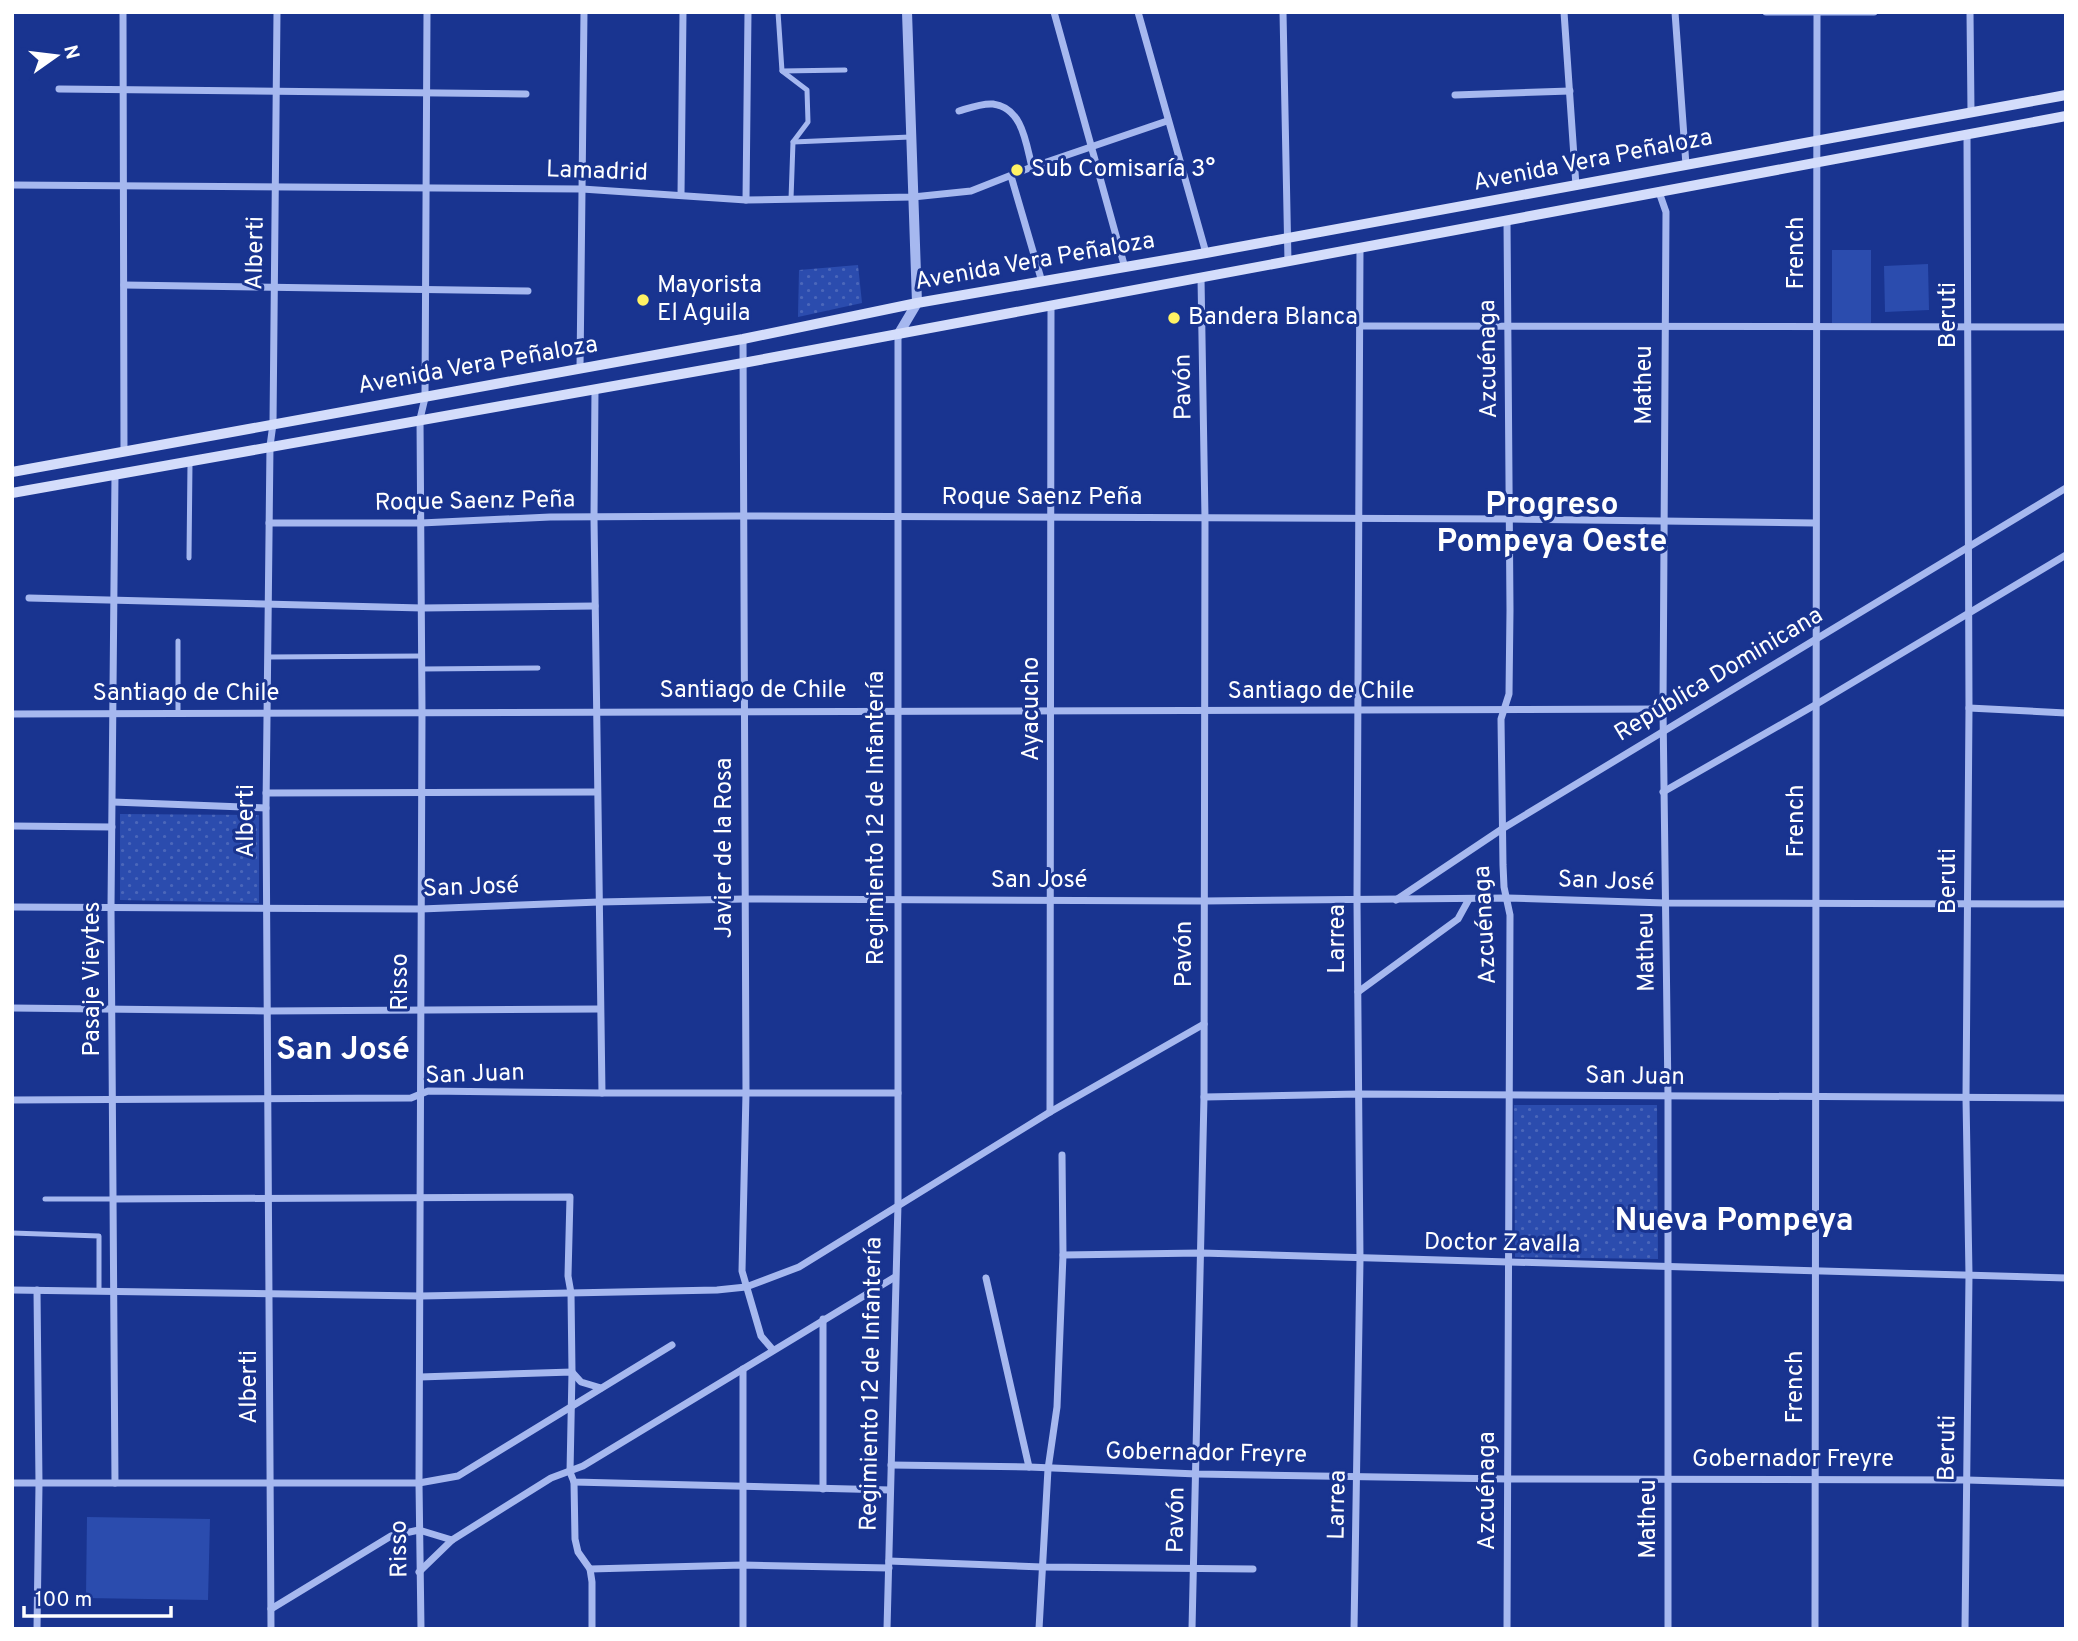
<svg xmlns="http://www.w3.org/2000/svg" width="2078" height="1641" font-family="Overpass,sans-serif">
	<defs>
		<pattern id="green-dots" width="8" height="8" patternUnits="userSpaceOnUse" patternTransform="scale(1.75)"><rect width="8" height="8" fill="#2b4cae"/><path d="M2 2h.1M6 6h.1" fill="none" stroke="#4b67ba" stroke-width="1.8" stroke-linecap="round"/></pattern>
	</defs>
	<rect width="100%" height="100%" fill="#193490"/>
	<!-- green -->
	<g fill="url(#green-dots)">
		<path d="M858,265L862,303L798,317L799,270Z"/>
		<path d="M120,814L259,815V903L120,900Z"/>
		<path d="M1514,1105H1657L1658,1259L1515,1257Z"/>
	</g>
	<!-- pitch -->
	<g fill="#2b4cae">
		<rect x="1832" y="250" width="39" height="73"/>
		<path d="M1928,264L1929,310L1885,312L1884,266Z"/>
		<path d="M87,1517L210,1519L208,1600L86,1598Z"/>
	</g>
	<g fill="none" stroke-linecap="round" stroke-linejoin="round">
		<!-- pedestrian -->
		<g stroke="#a6b8ef" stroke-width="5">
			<path d="M778,12L782,71L807,90L808,122L793,142L791,199"/>
			<path d="M782,71L845,70"/>
			<path d="M793,142L910,137"/>
			<path d="M189,558L190,463"/>
			<path d="M178,641V713"/>
			<path d="M268,657L422,656"/>
			<path d="M422,669L538,668"/>
			<path d="M45,1199H113"/>
			<path d="M12,1233L99,1236V1290"/>
		</g>
		<!-- minor -->
		<g stroke="#a6b8ef" stroke-width="7">
			<path d="M123,12L124,452"/>
			<path d="M1054,12L1125,268"/>
			<path d="M1138,12L1206,253"/>
			<path d="M1283,12L1288,262"/>
			<path d="M1564,12L1576,186"/>
			<path d="M1675,12L1686,165"/>
			<path d="M1766,12H1874"/>
			<path d="M1970,12L1971,112"/>
			<path d="M59,89L526,94"/>
			<path d="M1455,95L1570,91"/>
			<path d="M959,111C969,108 982,103 993,104C1023,108 1026,144 1032,167"/>
			<path d="M1011,176L1042,282"/>
			<path d="M12,185L582,189L746,200L913,197L971,191L1032,167L1167,121"/>
			<path d="M1659,192L1666,212L1663,709L1668,1097V1629"/>
			<path d="M681,195L683,12"/>
			<path d="M746,200L748,12"/>
			<path d="M124,285L528,291"/>
			<path d="M1360,326L2066,327"/>
			<path d="M743,339L746,1093L742,1271L761,1336L773,1350"/>
			<path d="M580,369L584,12"/>
			<path d="M595,389L594,518L602,1093"/>
			<path d="M269,523H421L550,517L744,516L1511,519L1815,523"/>
			<path d="M29,598L422,608L595,606"/>
			<path d="M1969,708L2066,713"/>
			<path d="M12,714L1663,709"/>
			<path d="M1663,792L1815,705L2066,555"/>
			<path d="M266,793L597,792"/>
			<path d="M113,802L266,808"/>
			<path d="M12,826L112,827"/>
			<path d="M1396,900L1502,829L2066,488"/>
			<path d="M12,907L421,909L599,902L744,899L1204,901L1507,898L1665,903L2066,904"/>
			<path d="M1358,992L1458,919L1469,899"/>
			<path d="M12,1008L267,1011L600,1009"/>
			<path d="M1204,1097L1359,1094L2066,1098"/>
			<path d="M12,1100L411,1098L428,1091L602,1093H898"/>
			<path d="M1050,1112L1051,306"/>
			<path d="M113,1199L570,1197L568,1276L571,1293L572,1372L570,1472L574,1482L890,1490"/>
			<path d="M1063,1255L1201,1253L2066,1278"/>
			<path d="M986,1278L1029,1467"/>
			<path d="M12,1290L421,1296L717,1290L746,1287L799,1267L1050,1112L1204,1024"/>
			<path d="M823,1319V1489"/>
			<path d="M420,1377L572,1372L581,1382L601,1388"/>
			<path d="M891,1465L1029,1467L1197,1474L1507,1479L1967,1480L2066,1483"/>
			<path d="M574,1482L575,1539L578,1552L590,1569L592,1582V1629"/>
			<path d="M12,1483H419L458,1476L672,1345"/>
			<path d="M115,1483L111,908L115,475"/>
			<path d="M889,1561L1042,1567L1253,1569"/>
			<path d="M590,1569L743,1565L889,1568"/>
			<path d="M419,1572L452,1540L551,1478L583,1466L895,1277"/>
			<path d="M271,1609L391,1536L419,1530L452,1540"/>
			<path d="M37,1629L39,1484L37,1290"/>
			<path d="M271,1629L266,808L270,446L273,424L277,12"/>
			<path d="M421,1629L419,1483L422,712L420,419L425,398L427,12"/>
			<path d="M743,1629V1369"/>
			<path d="M887,1629L898,1204V335"/>
			<path d="M1039,1629L1048,1469L1057,1407L1063,1255L1062,1155"/>
			<path d="M1192,1629L1204,1097L1205,518L1201,278"/>
			<path d="M1354,1629L1360,1260L1357,900L1360,248"/>
			<path d="M1507,1629L1510,915L1504,887L1503,865L1501,719L1509,694L1510,610L1507,221"/>
			<path d="M1815,1629L1817,12"/>
			<path d="M1965,1629L1969,1275L1966,1098L1969,708L1967,134"/>
		</g>
		<!-- tertiary -->
		<path stroke="#a6b8ef" stroke-width="10" d="M898,335L917,303L907,12"/>
		<!-- secondary -->
		<g stroke="#d4ddfb" stroke-width="10">
			<path d="M12,472L743,339L917,303L1206,253L2066,95"/>
			<path d="M12,493L743,363L2066,116"/>
		</g>
	</g>
	<!-- markers -->
	<g fill="#fff264" stroke="#193490" stroke-width="2.5">
		<circle cx="1017" cy="170" r="7"/>
		<circle cx="643" cy="300" r="7"/>
		<circle cx="1174" cy="318" r="7"/>
	</g>
	<g text-anchor="middle" dominant-baseline="central" stroke-width="6" stroke-linejoin="round" paint-order="stroke">
		<!-- street labels -->
		<g font-size="24" fill="#fff" stroke="#193490">
			<text transform="translate(1593 161) rotate(-11)">Avenida Vera Peñaloza</text>
			<text transform="translate(597 172) rotate(2)">Lamadrid</text>
			<text transform="translate(256 253) rotate(-89)">Alberti</text>
			<text transform="translate(1797 253) rotate(-90)">French</text>
			<text transform="translate(1035 262) rotate(-10)">Avenida Vera Peñaloza</text>
			<text transform="translate(1949 315) rotate(-90)">Beruti</text>
			<text transform="translate(1489 359) rotate(-91)">Azcuénaga</text>
			<text transform="translate(478 366) rotate(-10)">Avenida Vera Peñaloza</text>
			<text transform="translate(1645 385) rotate(-90)">Matheu</text>
			<text transform="translate(1184 387) rotate(-91)">Pavón</text>
			<text x="1042" y="498">Roque Saenz Peña</text>
			<text transform="translate(475 502) rotate(-1)">Roque Saenz Peña</text>
			<text transform="translate(1719 675) rotate(-31)">República Dominicana</text>
			<text x="753" y="691">Santiago de Chile</text>
			<text x="1321" y="692">Santiago de Chile</text>
			<text x="186" y="694">Santiago de Chile</text>
			<text transform="translate(1032 709) rotate(-90)">Ayacucho</text>
			<text transform="translate(877 818) rotate(-90)">Regimiento 12 de Infantería</text>
			<text transform="translate(247 821) rotate(-90)">Alberti</text>
			<text transform="translate(1797 821) rotate(-90)">French</text>
			<text transform="translate(725 848) rotate(-90)">Javier de la Rosa</text>
			<text x="1039" y="881">San José</text>
			<text transform="translate(1949 881) rotate(-90)">Beruti</text>
			<text transform="translate(1606 882) rotate(2)">San José</text>
			<text transform="translate(471 888) rotate(-2)">San José</text>
			<text transform="translate(1486 925) rotate(-93)">Azcuénaga</text>
			<text transform="translate(1338 939) rotate(-90)">Larrea</text>
			<text transform="translate(1647 952) rotate(-91)">Matheu</text>
			<text transform="translate(1185 954) rotate(-90)">Pavón</text>
			<text transform="translate(93 979) rotate(-90)">Pasaje Vieytes</text>
			<text transform="translate(401 982) rotate(-90)">Risso</text>
			<text transform="translate(475 1075) rotate(-2)">San Juan</text>
			<text transform="translate(1635 1077) rotate(1)">San Juan</text>
			<text transform="translate(1502 1244) rotate(1)">Doctor Zavalla</text>
			<text transform="translate(872 1384) rotate(-89)">Regimiento 12 de Infantería</text>
			<text transform="translate(250 1387) rotate(-90)">Alberti</text>
			<text transform="translate(1796 1387) rotate(-90)">French</text>
			<text transform="translate(1948 1448) rotate(-89)">Beruti</text>
			<text transform="translate(1206 1454) rotate(1)">Gobernador Freyre</text>
			<text x="1793" y="1460">Gobernador Freyre</text>
			<text transform="translate(1488 1491) rotate(-90)">Azcuénaga</text>
			<text transform="translate(1338 1505) rotate(-89)">Larrea</text>
			<text transform="translate(1649 1519) rotate(-90)">Matheu</text>
			<text transform="translate(1177 1520) rotate(-89)">Pavón</text>
			<text transform="translate(400 1549) rotate(-91)">Risso</text>
		</g>
		<!-- poi labels -->
		<g font-size="24" fill="#fff" stroke="#193490" text-anchor="start">
			<text x="1031" y="170">Sub Comisaría 3°</text>
			<text x="657" y="286">Mayorista<tspan x="657" dy="28">El Aguila</tspan></text>
			<text x="1188" y="318">Bandera Blanca</text>
		</g>
		<!-- district labels -->
		<g font-size="32" font-weight="bold" fill="#fff" stroke="#193490">
			<text x="1552" y="506">Progreso<tspan x="1552" dy="37">Pompeya Oeste</tspan></text>
			<text x="343" y="1051">San José</text>
			<text x="1734" y="1222">Nueva Pompeya</text>
		</g>
	</g>
	<!-- border -->
	<rect width="2078" height="1641" fill="none" stroke="#ffffff" stroke-width="28"/>
	<!-- north arrow -->
	<g transform="translate(56 56) rotate(76)" stroke="#193490" stroke-width="5" paint-order="stroke">
	<path d="M0-5L12 26L0 18L-12 26Z" fill="#ffffff"/>
	<text y="-10" font-size="19" font-weight="bold" text-anchor="middle" fill="#ffffff">N</text>
	</g>
	<!-- scale -->
	<path d="M24 1606v10h147v-10" fill="none" stroke="#ffffff" stroke-width="3.5"/>
	<text x="35" y="1606" font-size="21" fill="#ffffff" stroke="#193490" stroke-width="5" paint-order="stroke">100 m</text>
</svg>
